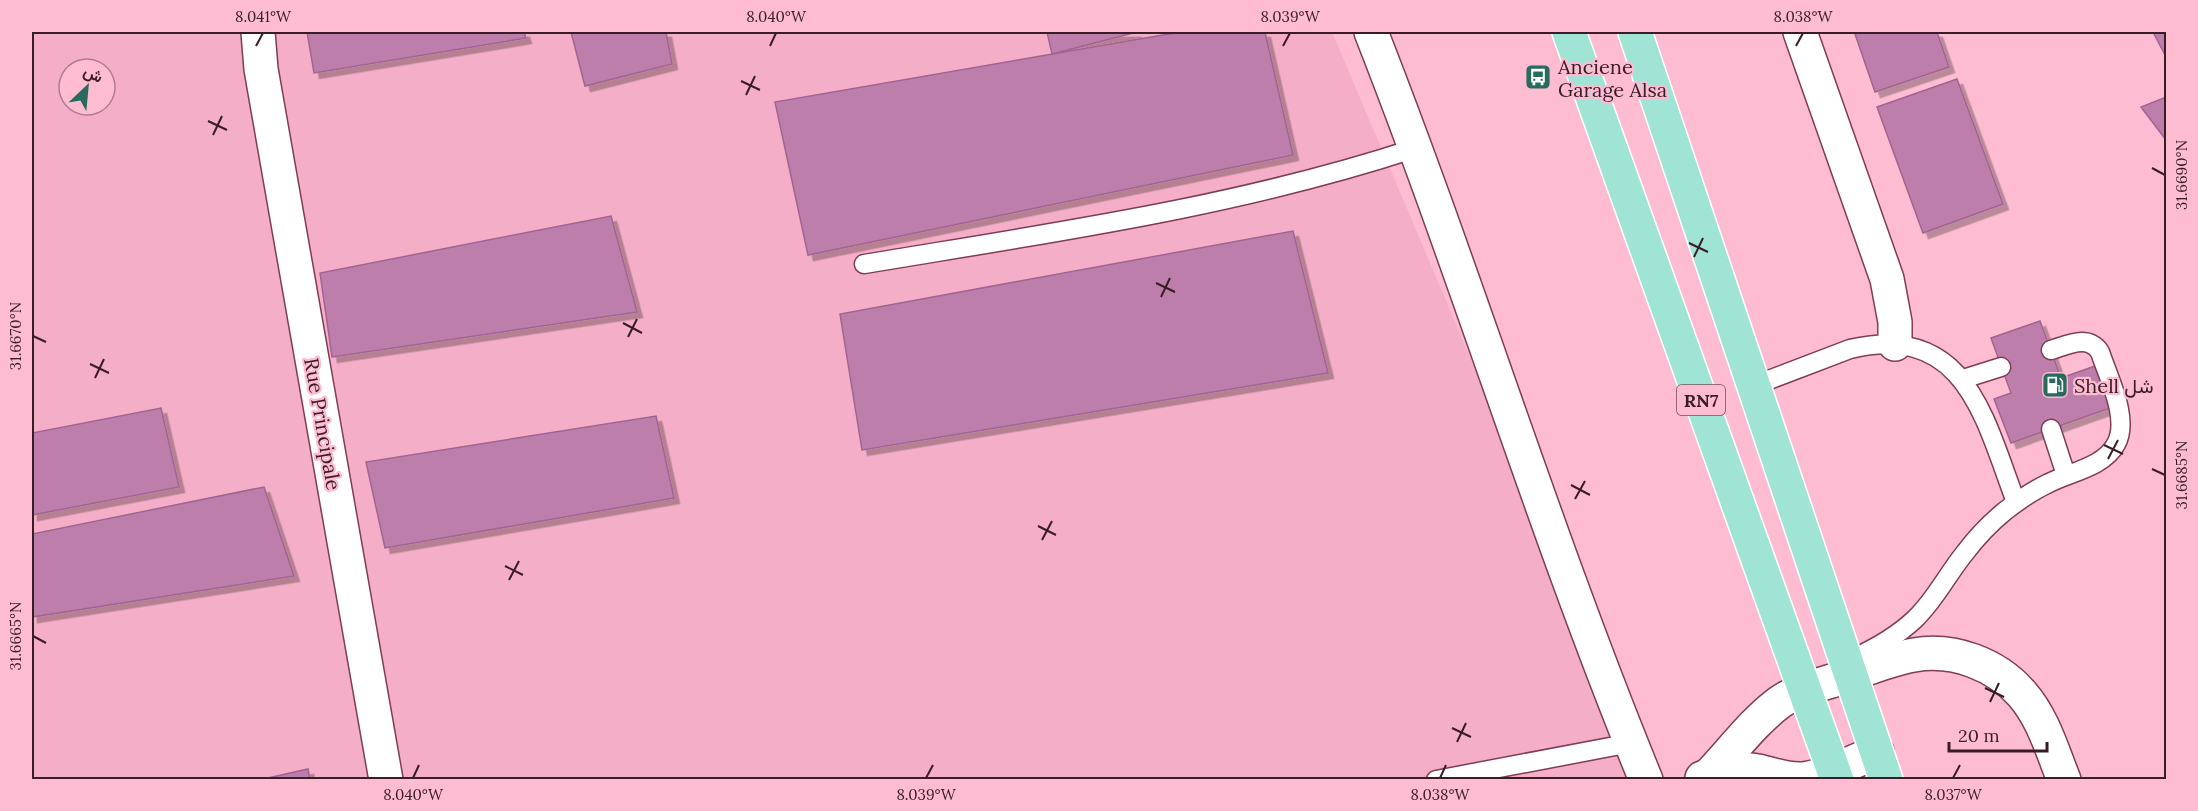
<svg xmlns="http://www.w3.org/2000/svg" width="2198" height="811" font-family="Lora,Vazirmatn,serif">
	<defs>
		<filter id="shadow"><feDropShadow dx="5.5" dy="5.5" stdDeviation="0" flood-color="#0004"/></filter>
	</defs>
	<rect width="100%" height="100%" fill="#fdbcd2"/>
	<!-- built -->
	<path fill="#f5aec7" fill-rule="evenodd" d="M32,32H1332L1649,779H32ZM69,69H105V105H69Z"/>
	<!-- building -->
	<g fill="#bd7eac" stroke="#a16492" stroke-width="1.5" filter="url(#shadow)">
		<path d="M307,32H524L526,38L314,73Z"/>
		<path d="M571,32H666L672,64L585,86Z"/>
		<path d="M1047,32H1137L1052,54Z"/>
		<path d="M1180,32H1265L1293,155L808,255L775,102Z"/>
		<path d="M1863,32H1937L1949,67L1875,92L1855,34Z"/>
		<path d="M2153,32H2166V57Z"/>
		<path d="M1957,79L2003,204L1923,233L1877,107Z"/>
		<path d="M2166,97V140L2141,107Z"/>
		<path d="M611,216L637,312L332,357L320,273Z"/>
		<path d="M1293,231L1328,373L862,450L840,314Z"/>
		<path d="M2040,321L2061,378L2095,366L2110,408L2011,443L1994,399L2011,393L1991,338Z"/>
		<path d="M161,408L179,487L32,515V433Z"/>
		<path d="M656,416L674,498L385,548L366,462Z"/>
		<path d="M264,487L294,576L32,617V534Z"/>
		<path d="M308,769L310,780H259Z"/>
	</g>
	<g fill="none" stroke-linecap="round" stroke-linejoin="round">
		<defs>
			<g id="lane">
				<path d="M864,264C1050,233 1237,207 1416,148"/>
				<path d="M1963,379L2001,367"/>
				<path d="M1753,386L1850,349C1966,322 1984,418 2016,502"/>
				<path d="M2051,429L2066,475"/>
				<path d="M1854,658C1876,648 1897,636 1915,619C1935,600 1947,575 1964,554C1976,538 1989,524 2005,511C2018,501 2032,491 2047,484C2069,472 2103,468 2116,444C2130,419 2108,377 2100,352C2088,334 2068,345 2051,350"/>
				<path d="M1436,780L1631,743"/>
			</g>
			<g id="street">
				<path d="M258,32L261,69L386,780"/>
				<path d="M1371,32C1468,279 1545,534 1646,780"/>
				<path d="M1800,32L1887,279L1895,322V344"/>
				<path d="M1710,774C1732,751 1754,721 1780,702C1799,689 1823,684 1844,677C1867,669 1890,659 1914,655C1953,648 1996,664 2022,694C2043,718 2052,750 2064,780"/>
				<path d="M1702,778C1722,769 1745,767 1766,773C1778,776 1789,780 1803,779C1824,777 1856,760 1877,752"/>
			</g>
			<g id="primary">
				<path d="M1569,32L1837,780"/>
				<path d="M1635,32L1886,780"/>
			</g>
		</defs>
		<!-- lane casing -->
		<use href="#lane" stroke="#803b56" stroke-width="21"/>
		<!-- street casing -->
		<use href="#street" stroke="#803b56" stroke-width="36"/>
		<!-- primary casing -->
		<use href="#primary" stroke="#fff" stroke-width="36"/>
		<!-- lane -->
		<use href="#lane" stroke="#fff" stroke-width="18"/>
		<!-- street -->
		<use href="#street" stroke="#fff" stroke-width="33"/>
		<!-- primary -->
		<use href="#primary" stroke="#a0e4d5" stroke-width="33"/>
	</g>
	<!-- ticks -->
	<path fill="none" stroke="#3a1c27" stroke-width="2" d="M256,46L263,33M770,46L776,33M1283,46L1290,33M1796,46L1803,33M741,81L760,90M746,95L755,76M208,121L227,130M213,135L222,116M2152,168L2165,175M1689,243L1708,252M1694,257L1703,238M1156,283L1175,292M1161,297L1170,278M623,323L642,333M33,336L46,342M628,337L637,319M90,364L109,373M95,378L104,359M2104,445L2123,454M2108,459L2118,440M2152,469L2165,475M1571,485L1590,495M1575,499L1585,481M1038,526L1056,535M1042,540L1052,521M505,566L523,575M509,580L519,561M33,636L46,643M1985,688L2004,697M1990,702L1999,683M1452,728L1471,737M1457,742L1466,723M413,778L419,765M926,778L933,765M1440,778L1446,765M1953,778L1960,765"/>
	<!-- icons -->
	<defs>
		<symbol id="bus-square" viewBox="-11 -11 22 22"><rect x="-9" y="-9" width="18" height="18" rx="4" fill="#276b5d" stroke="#fdbcd2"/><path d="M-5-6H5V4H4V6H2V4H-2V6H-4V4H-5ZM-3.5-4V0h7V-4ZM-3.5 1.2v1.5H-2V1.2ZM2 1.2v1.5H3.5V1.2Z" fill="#fff"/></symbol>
		<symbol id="fuel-square" viewBox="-11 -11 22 22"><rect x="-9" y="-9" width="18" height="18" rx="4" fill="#276b5d" stroke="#fdbcd2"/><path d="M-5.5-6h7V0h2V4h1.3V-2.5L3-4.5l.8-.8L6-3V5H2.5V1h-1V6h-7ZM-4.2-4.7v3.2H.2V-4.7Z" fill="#fff"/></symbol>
	</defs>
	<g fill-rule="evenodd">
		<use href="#bus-square" x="1523" y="62" width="30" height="30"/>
		<use href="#fuel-square" x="2040" y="370" width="30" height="30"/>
	</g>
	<g text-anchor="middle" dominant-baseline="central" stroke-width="4.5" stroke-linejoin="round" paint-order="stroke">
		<!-- shield labels -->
		<rect fill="#fdbcd2" stroke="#744c5a" stroke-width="1.5" x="1677" y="385" width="48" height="30" rx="4.5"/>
		<g font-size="18" font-weight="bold" fill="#3a1c27">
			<text x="1701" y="400">RN7</text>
		</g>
		<!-- poi labels -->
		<g font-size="20" fill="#3a1c27" stroke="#fdbcd2" text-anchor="start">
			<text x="1558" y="66">Anciene<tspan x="1558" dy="23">Garage Alsa</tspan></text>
			<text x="2074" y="385">Shell شل</text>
		</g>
		<!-- street labels -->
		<g font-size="20" fill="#3a1c27" stroke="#fdbcd2">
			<text transform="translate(323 424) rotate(80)">Rue Principale</text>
		</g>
	</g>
	<!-- border -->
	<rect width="2198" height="811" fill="none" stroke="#fdbcd2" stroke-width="66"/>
	<!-- north arrow -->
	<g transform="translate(87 87) rotate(26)"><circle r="28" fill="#fdbcd2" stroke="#af7c8e" stroke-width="1.5"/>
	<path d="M0-4.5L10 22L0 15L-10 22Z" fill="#276b5d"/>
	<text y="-9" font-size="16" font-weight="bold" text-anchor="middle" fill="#3a1c27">ش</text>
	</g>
	<!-- scale -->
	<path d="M1949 742v9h98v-9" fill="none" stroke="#3a1c27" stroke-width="3"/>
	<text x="1958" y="742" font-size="18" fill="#3a1c27" stroke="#fdbcd2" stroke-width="4.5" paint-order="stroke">20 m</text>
	<rect x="33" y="33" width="2132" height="745" fill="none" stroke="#3a1c27" stroke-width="2"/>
	<g font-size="15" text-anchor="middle" fill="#3a1c27">
		<text x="263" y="22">8.041°W</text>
		<text x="776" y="22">8.040°W</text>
		<text x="1290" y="22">8.039°W</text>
		<text x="1803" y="22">8.038°W</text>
		<text transform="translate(2182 175) rotate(-90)" y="5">31.6690°N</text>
		<text transform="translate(16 336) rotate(-90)" y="5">31.6670°N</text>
		<text transform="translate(2182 475) rotate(-90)" y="5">31.6685°N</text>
		<text transform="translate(16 636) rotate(-90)" y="5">31.6665°N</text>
		<text x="413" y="800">8.040°W</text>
		<text x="926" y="800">8.039°W</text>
		<text x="1440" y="800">8.038°W</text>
		<text x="1953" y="800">8.037°W</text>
	</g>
</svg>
